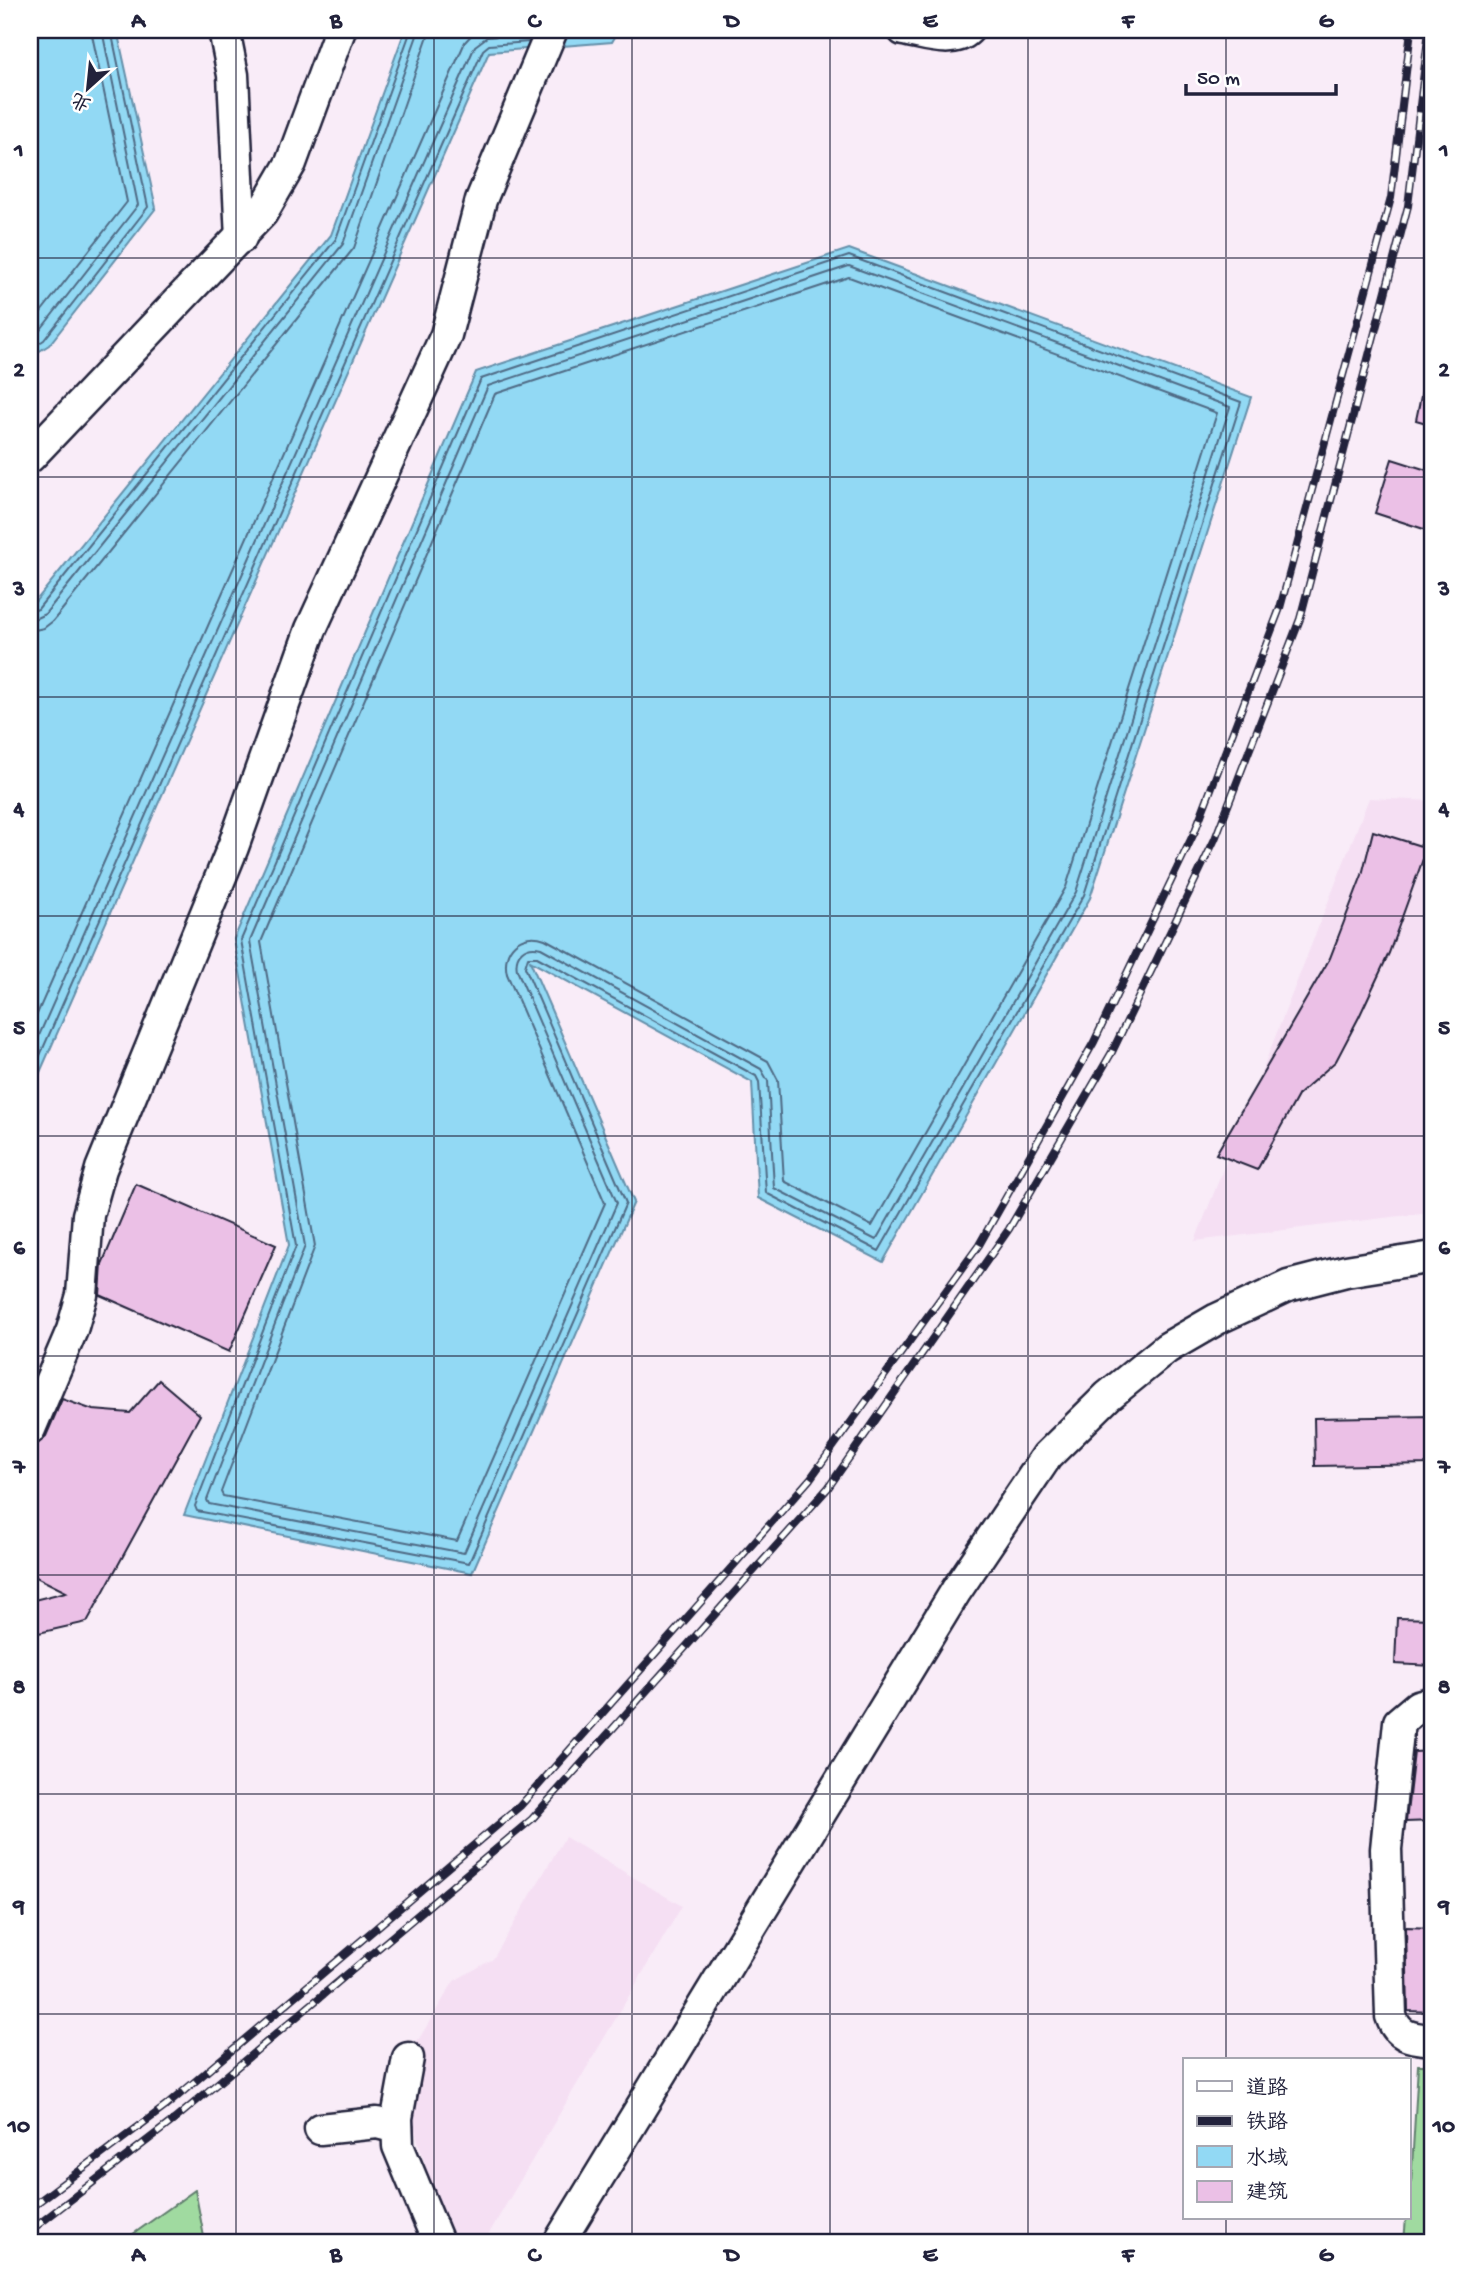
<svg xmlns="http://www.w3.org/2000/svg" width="1463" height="2272" font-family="'Gochi Hand','LXGW WenKai TC',sans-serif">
	<rect width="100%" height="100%" fill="#f9ecf8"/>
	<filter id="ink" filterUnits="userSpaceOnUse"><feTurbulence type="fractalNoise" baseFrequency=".0143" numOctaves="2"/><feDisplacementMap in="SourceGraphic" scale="14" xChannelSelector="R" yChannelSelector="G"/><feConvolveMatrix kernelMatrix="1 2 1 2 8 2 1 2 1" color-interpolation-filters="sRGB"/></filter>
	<g filter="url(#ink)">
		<!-- built -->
		<g fill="#f5dff3">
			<path d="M1433,291V429L1416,420Z"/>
			<path d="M1369,798L1433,801V1212L1195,1241Z"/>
			<path d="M565,1837L682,1906L484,2242H457L445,2232L407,2103L414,2047L454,1981L493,1959Z"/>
		</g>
		<!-- green -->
		<g fill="#a0daa0" stroke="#617e6e" stroke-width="2">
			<path d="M1418,2065H1433V2242H1404L1406,2218H1409Z"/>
			<path d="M195,2190L205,2242H122Z"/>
		</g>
		<!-- water -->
		<g fill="#92d9f4" stroke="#6590aa" stroke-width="2">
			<path d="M30,30H117L156,208L49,345L30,357Z"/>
			<path d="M405,30H619L612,42L489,52L30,1095V608L331,235Z"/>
			<path d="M849,249L1251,397L1090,898L883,1262L758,1198L752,1082L530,961L634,1202L472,1573L184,1515L289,1245L234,939L476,372Z"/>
		</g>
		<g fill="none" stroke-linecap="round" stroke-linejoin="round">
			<!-- shore -->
			<g stroke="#4f6b85" stroke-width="2">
				<path d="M849,256L1241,402L1084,895L879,1251L766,1193L759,1082L756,1076L537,957H528L525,967L626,1203L469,1563L197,1511L195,1506L296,1246L241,940L481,379Z"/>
				<path d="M849,266L1230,407L1076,892L876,1240L774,1188L768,1081L761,1069L541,948C525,944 514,954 517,970L617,1203L464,1553L209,1504L207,1500L305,1246L250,941L488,386Z"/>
				<path d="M849,277L1217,413L1066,887L872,1226L784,1181L778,1080L768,1061L545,939C521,930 501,949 507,974L605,1203L457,1541L223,1496L221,1492L315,1246L261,942L495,394Z"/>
				<path d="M30,326L127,202L91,30"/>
				<path d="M30,339L38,333L138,205L102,30"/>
				<path d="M30,349L44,340L148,207L111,30"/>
				<path d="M30,612L38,609L336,239L411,30"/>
				<path d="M30,621L45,614L343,244L419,30"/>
				<path d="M30,631L44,628L53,621L354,248L430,30"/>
				<path d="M30,1030L465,42L476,30"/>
				<path d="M30,1056L475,46L487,37L533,33"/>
				<path d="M30,1078L483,50L489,45L529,42"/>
			</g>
		</g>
		<!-- building -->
		<g fill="#ebc0e6" stroke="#22223b" stroke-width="2">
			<path d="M1426,372L1433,373V425L1416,420Z"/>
			<path d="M1392,459L1433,472V532L1375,513Z"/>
			<path d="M1373,831L1427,848L1389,953L1359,1017L1336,1061L1299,1094L1257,1170L1216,1154L1330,958L1362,875Z"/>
			<path d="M136,1184L276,1245L229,1352L100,1295L102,1264Z"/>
			<path d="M159,1380L200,1415L87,1622L30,1635V1601L66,1592L30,1574V1453L33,1446L46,1436L62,1399L93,1410L130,1413Z"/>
			<path d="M1433,1416V1464L1315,1466L1314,1418Z"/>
			<path d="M1397,1618L1433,1619V1666L1395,1664Z"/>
			<path d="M1433,1751V1821L1406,1822L1414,1752Z"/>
			<path d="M1406,1927L1433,1928V2012L1408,2011Z"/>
		</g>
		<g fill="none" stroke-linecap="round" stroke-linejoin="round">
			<defs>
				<g id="minor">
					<path d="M224,30L233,75L241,238"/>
					<path d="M903,30C922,33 953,45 968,30"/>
					<path d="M30,457L262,213L291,163L340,30"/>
					<path d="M30,1429L72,1330L82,1295L88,1215L101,1169L233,847L311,629L446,335L481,200L552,30"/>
					<path d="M1433,1702L1418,1706L1399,1722L1386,1849L1391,2016C1398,2038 1413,2038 1433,2040"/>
					<path d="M408,2058L397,2118L398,2146L438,2242"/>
					<path d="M320,2129L377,2123L397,2128"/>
					<path d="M559,2242L956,1591L1047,1456L1108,1396L1167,1348L1217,1319L1288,1286L1346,1271L1433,1257"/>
				</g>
			</defs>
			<!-- minor casing -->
			<use href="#minor" stroke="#22223b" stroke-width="35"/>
			<!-- minor -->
			<use href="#minor" stroke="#fff" stroke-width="30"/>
			<defs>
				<g id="rail">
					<path d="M30,2208L166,2106L520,1806L810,1479L979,1245L1094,1042L1195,831L1280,608L1391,198L1411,30"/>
					<path d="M30,2231L175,2119L532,1819L828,1488L1009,1229L1112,1052L1215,839L1300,619L1408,206L1429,30"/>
				</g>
			</defs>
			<!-- rail casing -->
			<use href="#rail" stroke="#22223b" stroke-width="8"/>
			<!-- rail -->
			<use href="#rail" stroke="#fff" stroke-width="5" stroke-dasharray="16" stroke-linecap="butt"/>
		</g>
	</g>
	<!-- grid -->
	<path fill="none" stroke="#22223b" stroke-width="2" stroke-opacity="0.55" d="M236,30V2242M434,30V2242M632,30V2242M830,30V2242M1028,30V2242M1226,30V2060M30,258H1433M30,477H1433M30,697H1433M30,916H1433M30,1136H1433M30,1356H1433M30,1575H1433M30,1794H1433M30,2014H1433M1226,2218V2242"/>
	<!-- margin -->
	<rect width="1463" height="2272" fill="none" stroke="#fff" stroke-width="77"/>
	<!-- legend -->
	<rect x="1183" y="2058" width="228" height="161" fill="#ffffff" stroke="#a7a7b1" stroke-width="2"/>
	<rect x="1197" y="2081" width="35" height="10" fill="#ffffff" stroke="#a7a7b1" stroke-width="2"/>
	<text x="1246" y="2094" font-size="21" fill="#22223b">道路</text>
	<rect x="1197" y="2116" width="35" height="10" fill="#22223b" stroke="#a7a7b1" stroke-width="2"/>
	<text x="1246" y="2128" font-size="21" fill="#22223b">铁路</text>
	<rect x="1197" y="2146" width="35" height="21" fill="#92d9f4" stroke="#a7a7b1" stroke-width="2"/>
	<text x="1246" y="2164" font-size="21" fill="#22223b">水域</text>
	<rect x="1197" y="2181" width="35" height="21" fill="#ebc0e6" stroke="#a7a7b1" stroke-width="2"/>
	<text x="1246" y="2198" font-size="21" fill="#22223b">建筑</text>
	<!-- north arrow -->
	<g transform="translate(88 88) rotate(207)" stroke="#ffffff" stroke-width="5" paint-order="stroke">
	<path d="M0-5L12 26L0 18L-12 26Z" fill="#22223b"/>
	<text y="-10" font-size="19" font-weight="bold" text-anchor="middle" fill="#22223b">北</text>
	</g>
	<!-- scale -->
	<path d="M1186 84v10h150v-10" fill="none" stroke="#22223b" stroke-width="3.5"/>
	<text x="1197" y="84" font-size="21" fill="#22223b" stroke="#ffffff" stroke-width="5" paint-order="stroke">50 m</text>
	<rect x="38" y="38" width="1386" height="2196" fill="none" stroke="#22223b" stroke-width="2.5"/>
	<g font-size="23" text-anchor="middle" font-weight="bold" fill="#22223b">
		<text x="138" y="27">A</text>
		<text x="336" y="27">B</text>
		<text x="534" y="27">C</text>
		<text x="732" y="27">D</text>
		<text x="930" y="27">E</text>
		<text x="1128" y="27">F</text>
		<text x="1326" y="27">G</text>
		<text x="19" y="156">1</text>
		<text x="1444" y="156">1</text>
		<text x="19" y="376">2</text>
		<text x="1444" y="376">2</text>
		<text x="19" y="595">3</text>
		<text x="1444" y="595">3</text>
		<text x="19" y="815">4</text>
		<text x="1444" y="815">4</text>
		<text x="19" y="1034">5</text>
		<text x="1444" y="1034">5</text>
		<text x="19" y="1254">6</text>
		<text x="1444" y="1254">6</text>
		<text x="19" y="1473">7</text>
		<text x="1444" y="1473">7</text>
		<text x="19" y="1693">8</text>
		<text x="1444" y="1693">8</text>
		<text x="19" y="1912">9</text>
		<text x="1444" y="1912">9</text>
		<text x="19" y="2132">10</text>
		<text x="1444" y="2132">10</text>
		<text x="138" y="2261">A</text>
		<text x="336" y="2261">B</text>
		<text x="534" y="2261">C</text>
		<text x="732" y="2261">D</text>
		<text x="930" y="2261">E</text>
		<text x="1128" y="2261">F</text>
		<text x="1326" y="2261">G</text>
	</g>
</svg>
